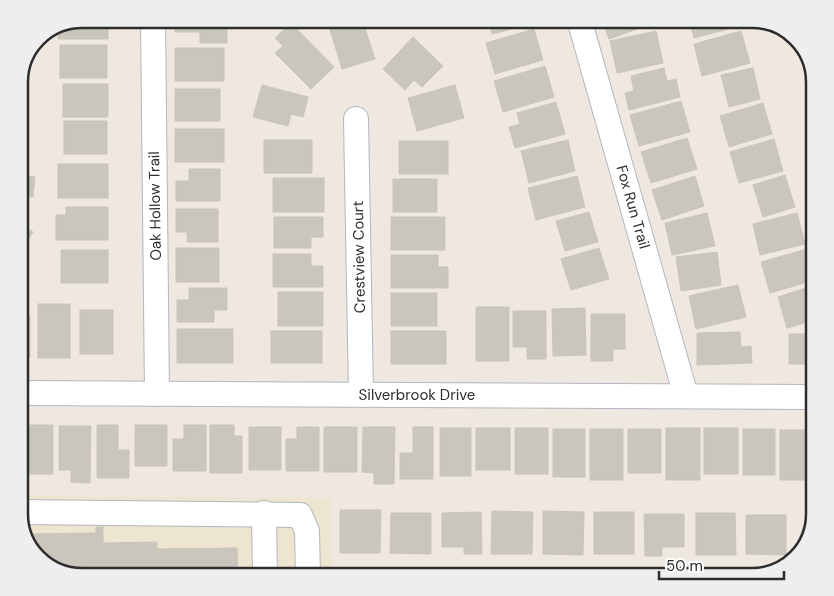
<svg xmlns="http://www.w3.org/2000/svg" width="834" height="596" font-family="'DM Sans',sans-serif">
	<rect width="100%" height="100%" fill="#eee8e0"/>
	<!-- education -->
	<path fill="#eee5d0" d="M19,496L331,498L332,577H81L44,564L19,518Z"/>
	<!-- building -->
	<g fill="#cac6be" stroke="#cac4b9">
		<path d="M82,19H108V39H58V28Z"/>
		<path d="M175,19H227V43H200V32H175Z"/>
		<path d="M341,19H362L375,59L342,69L328,23Z"/>
		<path d="M488,19H530L531,24L492,34Z"/>
		<path d="M602,19H633L637,29L609,39Z"/>
		<path d="M689,19H738L740,26L694,38Z"/>
		<path d="M291,23L334,67L311,89L275,53L283,46L275,38Z"/>
		<path d="M534,29L543,60L495,74L486,43Z"/>
		<path d="M656,31L663,63L617,73L610,41Z"/>
		<path d="M741,31L750,63L702,76L694,44Z"/>
		<path d="M413,37L443,66L422,87L414,80L405,90L383,69Z"/>
		<rect x="60" y="45" width="47" height="33"/>
		<rect x="175" y="48" width="49" height="33"/>
		<path d="M545,66L554,97L503,112L494,81Z"/>
		<path d="M664,68L667,81L676,79L680,97L629,110L625,93L634,91L631,76Z"/>
		<path d="M753,68L760,99L729,107L721,75Z"/>
		<rect x="63" y="84" width="45" height="33"/>
		<path d="M262,85L308,97L303,117L291,114L288,126L253,117Z"/>
		<path d="M455,85L464,118L417,131L408,98Z"/>
		<rect x="175" y="89" width="45" height="32"/>
		<path d="M681,101L690,132L639,146L630,115Z"/>
		<path d="M556,102L565,134L515,148L509,127L520,124L517,113Z"/>
		<path d="M763,103L772,134L729,147L720,116Z"/>
		<rect x="64" y="121" width="43" height="33"/>
		<rect x="175" y="129" width="49" height="33"/>
		<path d="M687,138L697,169L651,183L641,152Z"/>
		<path d="M774,139L783,171L739,183L730,152Z"/>
		<rect x="264" y="140" width="48" height="33"/>
		<path d="M568,140L575,171L529,183L521,151Z"/>
		<rect x="399" y="141" width="49" height="33"/>
		<path d="M19,161L25,162L24,176L35,177L33,197L19,196Z"/>
		<rect x="58" y="164" width="50" height="34"/>
		<path d="M189,169H220V201H176V181H189Z"/>
		<path d="M785,175L795,207L763,217L753,185Z"/>
		<path d="M577,176L585,207L536,220L528,188Z"/>
		<path d="M695,176L704,206L662,220L652,190Z"/>
		<rect x="273" y="178" width="51" height="34"/>
		<rect x="393" y="179" width="44" height="33"/>
		<path d="M66,207H108V240H56V215H66Z"/>
		<path d="M176,209H218V242H187V232H176Z"/>
		<path d="M589,212L598,242L565,251L556,221Z"/>
		<path d="M707,213L715,246L672,255L665,223Z"/>
		<path d="M797,213L805,244L760,255L753,224Z"/>
		<path d="M274,217H323V237H311V248H274Z"/>
		<rect x="391" y="217" width="54" height="33"/>
		<path d="M19,223L33,232L19,253Z"/>
		<rect x="176" y="248" width="43" height="34"/>
		<path d="M599,248L609,279L571,290L561,259Z"/>
		<path d="M807,249L815,280L770,293L761,262Z"/>
		<rect x="61" y="250" width="47" height="33"/>
		<path d="M717,252L721,285L681,291L676,257Z"/>
		<path d="M273,254H311V266H323V287H273Z"/>
		<path d="M391,255H438V267H448V288H391Z"/>
		<path d="M738,285L746,317L696,329L689,296Z"/>
		<path d="M815,285V320L787,328L778,297Z"/>
		<path d="M189,288H227V310H214V322H177V300H189Z"/>
		<rect x="278" y="292" width="45" height="34"/>
		<rect x="391" y="293" width="46" height="33"/>
		<rect x="38" y="304" width="32" height="54"/>
		<rect x="476" y="307" width="33" height="54"/>
		<path d="M585,308L586,355L553,356L552,309Z"/>
		<rect x="80" y="310" width="33" height="44"/>
		<path d="M513,311H546V359H527V347H513Z"/>
		<path d="M591,314H625V349H613V361H591Z"/>
		<rect x="19" y="316" width="11" height="41"/>
		<rect x="177" y="329" width="56" height="34"/>
		<rect x="271" y="331" width="51" height="32"/>
		<rect x="391" y="331" width="55" height="33"/>
		<path d="M740,332L741,347L751,346L752,363L697,365V333Z"/>
		<rect x="789" y="334" width="26" height="30"/>
		<rect x="20" y="425" width="33" height="49"/>
		<path d="M97,425H118V450H129V478H97Z"/>
		<rect x="135" y="425" width="32" height="41"/>
		<path d="M184,425H206V471H173V439H184Z"/>
		<path d="M210,425H234V436H242V473H210Z"/>
		<path d="M59,426H91L90,483L71,482V470H59Z"/>
		<rect x="249" y="427" width="32" height="43"/>
		<path d="M297,427H319V471H286V439H297Z"/>
		<rect x="324" y="427" width="33" height="45"/>
		<path d="M363,427H395L394,484H374V473L362,472Z"/>
		<path d="M413,427H433V479H400V453H413Z"/>
		<rect x="440" y="428" width="31" height="48"/>
		<rect x="476" y="428" width="34" height="42"/>
		<rect x="515" y="428" width="33" height="46"/>
		<rect x="666" y="428" width="34" height="52"/>
		<rect x="704" y="428" width="34" height="46"/>
		<rect x="553" y="429" width="32" height="48"/>
		<rect x="590" y="429" width="33" height="51"/>
		<rect x="628" y="429" width="33" height="44"/>
		<rect x="743" y="429" width="32" height="46"/>
		<rect x="780" y="430" width="34" height="50"/>
		<path d="M340,510H381L380,553H340Z"/>
		<path d="M492,511L533,512L532,554H491Z"/>
		<path d="M543,511L584,512L583,555L543,554Z"/>
		<path d="M481,512L482,554H464V547H442V513Z"/>
		<rect x="594" y="512" width="40" height="42"/>
		<path d="M391,513H431V554L390,553Z"/>
		<path d="M696,513H735L736,555H696Z"/>
		<path d="M644,514H684V547H662V556H645Z"/>
		<path d="M808,514L815,517L803,551L796,548Z"/>
		<path d="M746,515H786V555L746,554Z"/>
		<path d="M96,527H103V543L157,542V549L237,548L238,577H81L44,564L27,534L96,533Z"/>
	</g>
	<g fill="none" stroke-linecap="round" stroke-linejoin="round">
		<defs>
			<g id="minor">
				<path d="M153,19L157,394"/>
				<path d="M579,19L686,396"/>
				<path d="M356,119L361,395"/>
				<path d="M19,393L815,397"/>
				<path d="M19,512L300,515L307,531L308,577"/>
				<path d="M264,513L265,577"/>
			</g>
		</defs>
		<!-- minor casing -->
		<use href="#minor" stroke="#b3b6c0" stroke-width="26"/>
		<!-- minor -->
		<use href="#minor" stroke="#fff" stroke-width="24"/>
	</g>
	<g text-anchor="middle" dominant-baseline="central" stroke-width="5" stroke-linejoin="round" paint-order="stroke">
		<!-- street labels -->
		<g font-size="15" fill="#2d2d2d" stroke="#fff">
			<text transform="translate(155 206) rotate(-91)">Oak Hollow Trail</text>
			<text transform="translate(633 207) rotate(74)">Fox Run Trail</text>
			<text transform="translate(359 257) rotate(-91)">Crestview Court</text>
			<text x="417" y="395">Silverbrook Drive</text>
		</g>
	</g>
	<!-- crop -->
	<path d="M0 0H834V596H0ZM82 28H752A54 54 0 0 1 806 82V514A54 54 0 0 1 752 568H82A54 54 0 0 1 28 514V82A54 54 0 0 1 82 28Z" fill="#eee" fill-rule="evenodd"/>
	<path fill="none" stroke="#2d2d2d" stroke-width="2.5" d="M82 28H752A54 54 0 0 1 806 82V514A54 54 0 0 1 752 568H82A54 54 0 0 1 28 514V82A54 54 0 0 1 82 28Z"/>
	<!-- scale -->
	<path d="M659 571v8h125v-8" fill="none" stroke="#2d2d2d" stroke-width="2.5"/>
	<text x="666" y="571" font-size="15" fill="#2d2d2d" stroke="#ffffff" stroke-width="4" paint-order="stroke">50 m</text>
</svg>
